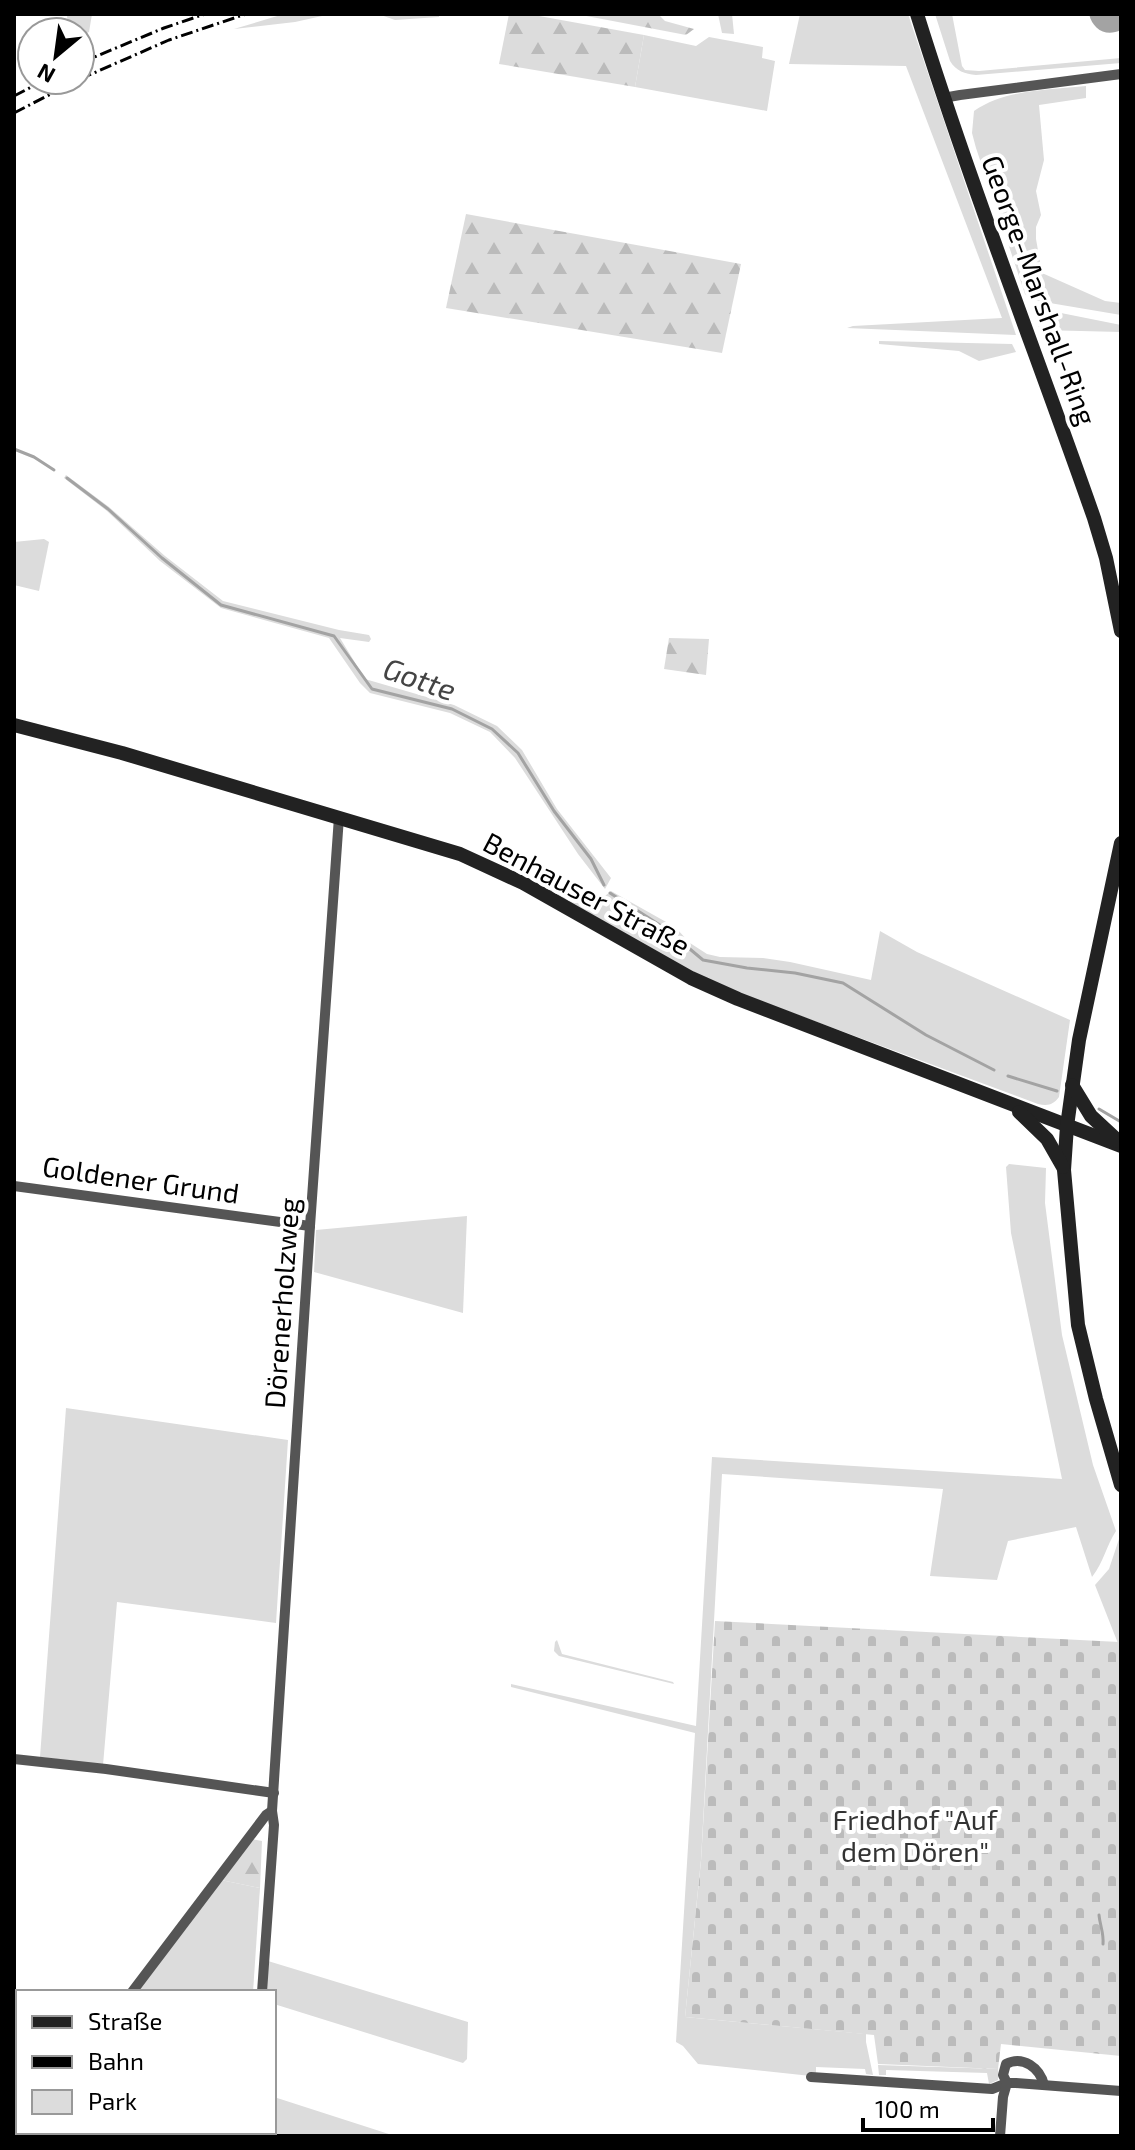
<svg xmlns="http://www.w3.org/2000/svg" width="1135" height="2150" font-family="'Exo 2',sans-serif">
	<defs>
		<pattern id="forest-firs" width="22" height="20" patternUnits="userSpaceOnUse" patternTransform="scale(2)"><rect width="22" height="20" fill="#dcdcdc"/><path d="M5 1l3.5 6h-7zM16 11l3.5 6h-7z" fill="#bbb"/></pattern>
		<pattern id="cemetery-stones" width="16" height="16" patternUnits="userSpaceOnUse" patternTransform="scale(2)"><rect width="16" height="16" fill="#dcdcdc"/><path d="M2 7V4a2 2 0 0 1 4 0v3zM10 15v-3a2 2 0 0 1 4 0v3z" fill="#bbb"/></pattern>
		<pattern id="water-ripples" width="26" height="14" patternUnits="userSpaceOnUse" patternTransform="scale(2)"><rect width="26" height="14" fill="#a3a3a3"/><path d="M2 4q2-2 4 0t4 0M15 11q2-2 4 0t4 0" fill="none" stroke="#8b8b8b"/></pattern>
	</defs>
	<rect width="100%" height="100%" fill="#fff"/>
	<!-- green -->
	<g fill="#dcdcdc">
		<path d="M67,14H92L89,32L80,36V32H68Z"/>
		<path d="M284,14H331L295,22L234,29Z"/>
		<path d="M378,14H439V17L395,20Z"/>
		<path d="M718,14H732L734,34L722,33Z"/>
		<path d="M800,14H908L1016,335L847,328L853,326L1002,318L906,66L789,64Z"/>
		<path d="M935,14H952L962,66L965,70L979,71L1121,58V63L976,75C965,74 956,71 950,61Z"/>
		<path d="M644,35L696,46L709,37L763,47L762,58L775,61L767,111L635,87Z"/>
		<path d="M1086,86V98L1039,105L1044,160L1036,191L1041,215L1036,227V239L1042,273L1105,301L1121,303V315L1032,300L1025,294L976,148L972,133L974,111C1005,89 1049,90 1086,86Z"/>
		<path d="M1031,307L1121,325V332L1040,330Z"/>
		<path d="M879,341L1012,344L1016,352L979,361L959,351L879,344Z"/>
		<path d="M66,475L109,507L165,556L223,601L339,630L369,635L371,639L369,642L340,638L365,679L454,705L497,726L522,750L557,809L611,878L605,889L578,854L515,758L490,732L450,713L370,693L360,683L329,638L221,608L160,561L107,511L64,478Z"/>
		<path d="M44,539L49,542L39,591L14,585V542Z"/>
		<path d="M541,882C553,884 592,903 600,899C604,898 607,894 611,891L675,927L690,943L707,954L720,957L763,958L790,962L871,980L880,931L917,952L1070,1020L1059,1097C1053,1105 1048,1106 1038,1104L739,993L694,974L536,883Z"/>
		<path d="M1009,1164L1046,1168L1045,1203L1062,1335L1093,1465L1116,1531C1106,1546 1104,1562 1092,1577L1076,1527L1008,1541L997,1580L930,1576L943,1489L722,1474L701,1860L685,2017L866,2034V2042L873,2075L866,2074L865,2069L816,2067V2076H811L698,2064L683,2046L676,2042L695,1733L511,1687V1684L696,1726L712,1457L1062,1479L1011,1233L1006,1167Z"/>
		<path d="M467,1216L463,1313L314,1272L316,1230Z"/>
		<path d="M66,1408L288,1440L276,1623L117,1602L103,1765L40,1757Z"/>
		<path d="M1119,1539L1121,1545V1651L1095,1585L1109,1569Z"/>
		<path d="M557,1640L562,1654L673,1682L674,1684L559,1656L554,1651L555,1642Z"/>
		<path d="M221,1880L260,1888L253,1992H137Z"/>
		<path d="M268,1961L468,2022L467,2059L463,2063L274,2004V1992H265Z"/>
		<path d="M878,2065L998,2069V2080L989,2084L987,2073L886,2070V2075H879Z"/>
		<path d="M274,2097L395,2136H258V2132H274Z"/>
		<path d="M32,2132H244V2136H29Z"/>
	</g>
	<!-- forest -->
	<g fill="url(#forest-firs)">
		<path d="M509,14H528L644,35L635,87L499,64Z"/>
		<path d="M576,14H658L665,21L694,29L686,35Z"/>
		<path d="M466,214L741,264L722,353L446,308Z"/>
		<path d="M669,638L709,639L706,675L664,669Z"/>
		<path d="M252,1839L262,1841L260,1888L221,1880Z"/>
	</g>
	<!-- cemetery -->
	<path fill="url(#cemetery-stones)" d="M715,1621L1119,1642L1121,1651V2056L1001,2044L998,2069L878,2064L874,2035L685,2017L701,1861Z"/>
	<!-- water -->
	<path fill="url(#water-ripples)" d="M1089,14H1121V30C1106,37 1093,30 1089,14Z"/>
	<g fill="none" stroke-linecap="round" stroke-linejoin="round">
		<!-- stream -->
		<g stroke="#a3a3a3" stroke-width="3">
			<path d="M14,449L34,457L54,470"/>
			<path d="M67,478L108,509L162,558L221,605L334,636L372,689L452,709L492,729L518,753L554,811L591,859L604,885"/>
			<path d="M610,893L666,929L703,960L747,968L795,973L843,983L926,1035L994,1070"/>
			<path d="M1008,1076L1057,1091"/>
			<path d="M1099,1109L1121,1122"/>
			<path d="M1099,1915C1100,1926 1104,1933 1103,1944"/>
		</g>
		<!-- street -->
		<g stroke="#555" stroke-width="10">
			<path d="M943,98L960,95L1121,74"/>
			<path d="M14,1186L310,1226"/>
			<path d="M14,1759L106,1769L274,1793"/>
			<path d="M132,1992L266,1815L272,1811"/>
			<path d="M262,1992L274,1825L272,1811L310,1226L339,817"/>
			<path d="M811,2077L992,2089L1007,2083H1016L1121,2091"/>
			<path d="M24,2136L27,2132"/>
			<path d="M252,2136V2132"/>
			<path d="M1000,2136L1003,2097L1007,2083L1003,2075L1006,2064C1023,2055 1040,2068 1044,2085"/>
		</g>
		<!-- secondary -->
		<g stroke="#222" stroke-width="14">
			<path d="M917,14C970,184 1035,350 1094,518L1106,558L1121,631"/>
			<path d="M14,725L122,753L460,854L523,883L691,978L738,999L1121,1146"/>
			<path d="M1121,843L1079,1040L1067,1126L1064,1170L1078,1325L1096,1399L1121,1485"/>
			<path d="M1072,1085L1091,1116L1118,1141"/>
			<path d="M1019,1112L1047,1139L1063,1167"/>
		</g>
		<!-- rail -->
		<g stroke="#000" stroke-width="3" stroke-dasharray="12 4 2 4" stroke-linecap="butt">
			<path d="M80,63L164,28L205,14"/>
			<path d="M80,79L169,40L246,14"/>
			<path d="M14,96L45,80"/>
			<path d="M14,113L78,80"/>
		</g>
	</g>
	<g text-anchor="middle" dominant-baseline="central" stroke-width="8" stroke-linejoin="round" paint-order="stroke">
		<!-- street labels -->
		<g font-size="28" fill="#000" stroke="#fff">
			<text transform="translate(1040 290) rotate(70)">George-Marshall-Ring</text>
			<text transform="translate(587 893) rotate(28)">Benhauser Straße</text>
			<text transform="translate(141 1179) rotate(8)">Goldener Grund</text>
			<text transform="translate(281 1303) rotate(-86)">Dörenerholzweg</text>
		</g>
		<!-- park labels -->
		<g font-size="28" fill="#333" stroke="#fff">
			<text x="915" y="1819">Friedhof "Auf<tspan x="915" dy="32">dem Dören"</tspan></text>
		</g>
		<!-- water labels -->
		<g font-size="30" font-style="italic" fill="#444" stroke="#fff">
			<text transform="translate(420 678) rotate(19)">Gotte</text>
		</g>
	</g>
	<!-- border -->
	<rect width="1135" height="2150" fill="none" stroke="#000000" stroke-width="32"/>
	<!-- legend -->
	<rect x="16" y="1990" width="260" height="144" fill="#ffffff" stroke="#999999" stroke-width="2"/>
	<rect x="32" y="2016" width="40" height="12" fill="#222222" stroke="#999999" stroke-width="2"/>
	<text x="88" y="2030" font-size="24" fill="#000000">Straße</text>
	<rect x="32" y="2056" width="40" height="12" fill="#000000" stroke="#999999" stroke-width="2"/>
	<text x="88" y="2070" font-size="24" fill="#000000">Bahn</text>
	<rect x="32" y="2090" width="40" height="24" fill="#dcdcdc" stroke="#999999" stroke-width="2"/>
	<text x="88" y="2110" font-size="24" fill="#000000">Park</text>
	<!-- north arrow -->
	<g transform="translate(56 56) rotate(209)"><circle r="38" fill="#ffffff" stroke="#999999" stroke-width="2"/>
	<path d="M0-6L14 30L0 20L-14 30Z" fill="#000000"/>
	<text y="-12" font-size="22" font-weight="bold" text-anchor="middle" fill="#000000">N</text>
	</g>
	<!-- scale -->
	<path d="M863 2118v12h130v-12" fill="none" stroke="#000000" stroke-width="4"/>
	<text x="875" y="2118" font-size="24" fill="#000000" stroke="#ffffff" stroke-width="6" paint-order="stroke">100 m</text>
</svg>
